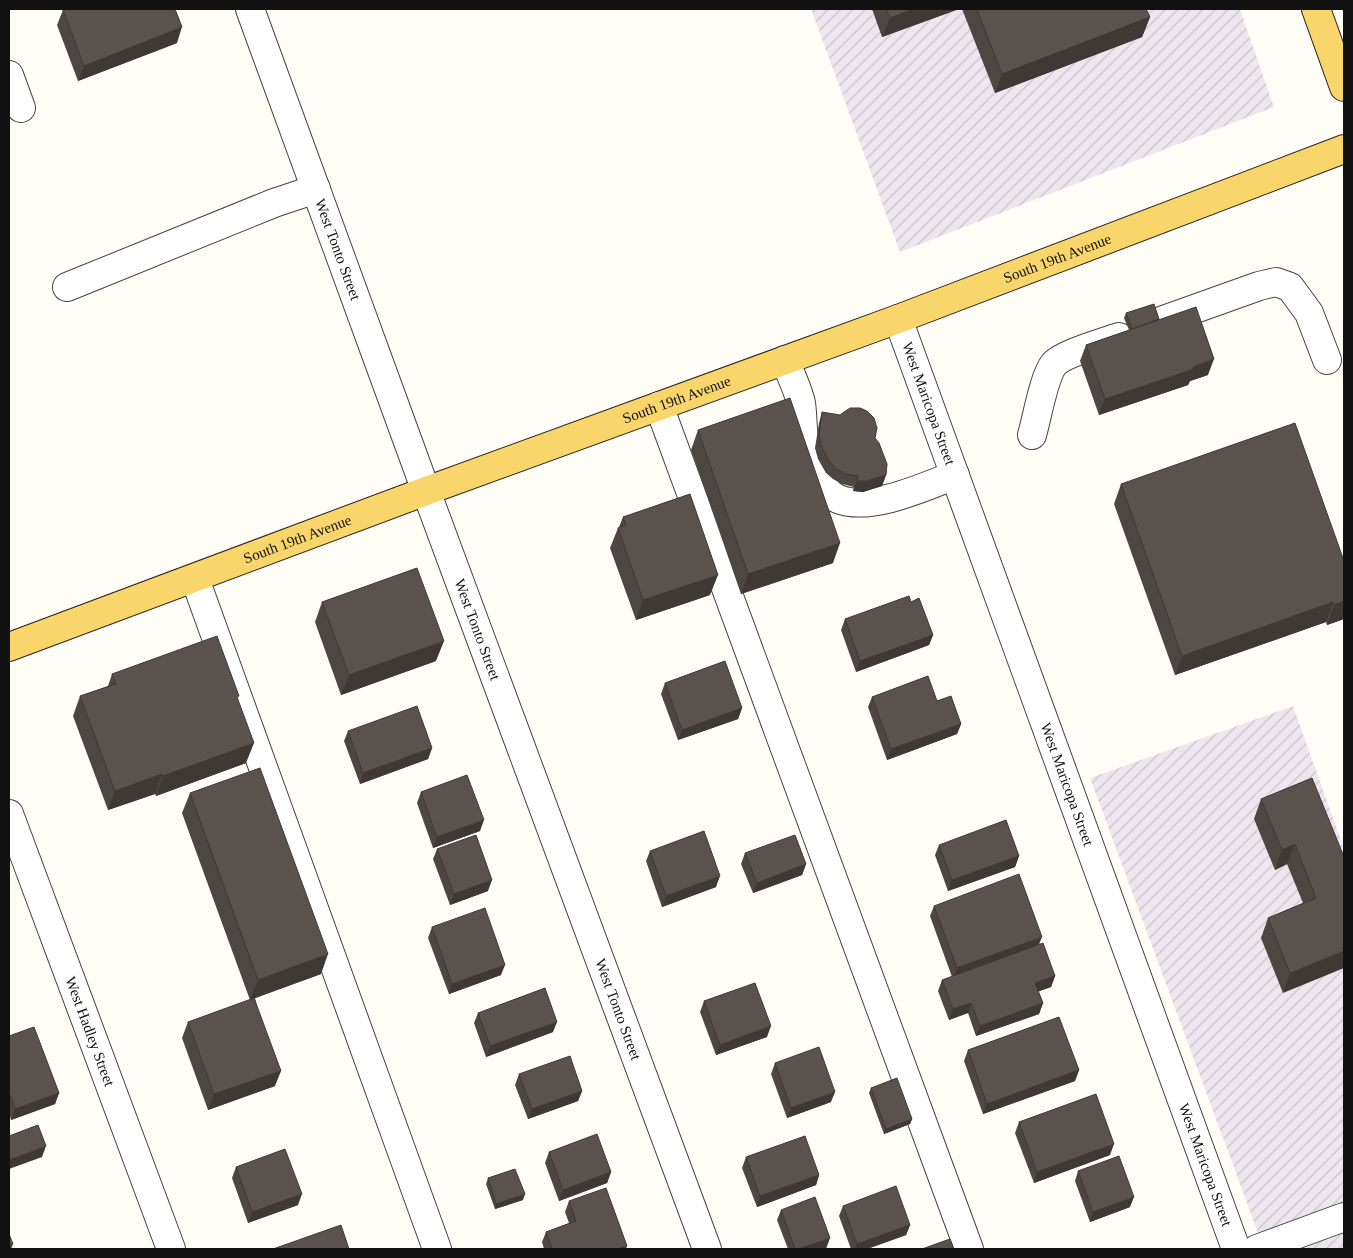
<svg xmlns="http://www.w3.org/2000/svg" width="1353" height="1258" font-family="'Times New Roman',serif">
	<defs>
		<pattern id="industrial-furrows" width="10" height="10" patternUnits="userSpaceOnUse" patternTransform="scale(1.25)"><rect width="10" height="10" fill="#eee6ef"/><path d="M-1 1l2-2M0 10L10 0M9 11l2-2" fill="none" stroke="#cbc4cc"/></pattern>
	</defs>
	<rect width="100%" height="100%" fill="#fffdf5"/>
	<!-- industrial -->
	<g fill="url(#industrial-furrows)">
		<path d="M811,9H1240L1274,107L900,252Z"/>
		<path d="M1293,706L1343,846H1344V1249H1264L1090,778Z"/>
	</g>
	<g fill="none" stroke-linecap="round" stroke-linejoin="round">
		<defs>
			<g id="minor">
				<path id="s1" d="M250,9L426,491L707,1249"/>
				<path d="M9,75L21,108"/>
				<path d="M67,287L274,203L316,189"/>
				<path id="s2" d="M898,319L1236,1249"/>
				<path d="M1161,321L1259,286L1276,282L1290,287L1309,313L1327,360"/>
				<path d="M785,360C790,374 798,389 801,403C803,417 802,431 805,445C809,462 820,491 838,499C870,512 924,487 955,475"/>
				<path d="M659,406L969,1249"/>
				<path d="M1032,435C1037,418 1044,376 1054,364C1063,354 1104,342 1119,337"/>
				<path d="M195,579L437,1249"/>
				<path id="s3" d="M9,814L171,1249"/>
				<path d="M1257,1249L1344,1217"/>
			</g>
			<g id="major">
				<path d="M1316,9L1344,87"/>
				<path id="s4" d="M9,647L426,491L898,319L1344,149"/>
			</g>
		</defs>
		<!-- minor casing -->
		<use href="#minor" stroke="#444" stroke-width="30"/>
		<!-- major casing -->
		<use href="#major" stroke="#222" stroke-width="30"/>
		<!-- minor -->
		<use href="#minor" stroke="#fff" stroke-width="28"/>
		<!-- major -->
		<use href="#major" stroke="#f9d66b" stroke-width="28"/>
	</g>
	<!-- wall -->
	<g fill="#4d4742">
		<path d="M872,9H959L882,37Z"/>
		<path d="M962,9H1146L1150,17L1142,37L995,93Z"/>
		<path d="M63,10L177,43L78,81L57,25Z"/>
		<path d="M1126,313L1159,319L1208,375L1190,381L1188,385L1099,415L1080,361L1086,345L1129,330L1124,318Z"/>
		<path d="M822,412L875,438L886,475L882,486L863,492L853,491L854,487L842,484L833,479L826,473L818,459L815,448L819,423Z"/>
		<path d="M698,430L833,563L741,594L691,450Z"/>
		<path d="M1121,484L1344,561V619L1327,625L1326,622L1175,675L1114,504Z"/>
		<path d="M623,517L710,595L636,620L610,548L618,528L619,527Z"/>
		<path d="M322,602L436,661L341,695L315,622Z"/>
		<path d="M911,602L933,635L929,645L856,672L841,630L845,619Z"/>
		<path d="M112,674L238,699L246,763L156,796L155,794L108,810L73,716L80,696L108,686Z"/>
		<path d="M665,683L742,708L738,719L678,740L661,694Z"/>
		<path d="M872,697L937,701L961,724L957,734L887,760L868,707Z"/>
		<path d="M348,731L432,748L428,759L360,784L344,741Z"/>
		<path d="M421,792L480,831L433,848L417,803Z"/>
		<path d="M190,793L321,974L255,998L275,1086L208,1110L182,1038L188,1022L250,1000L182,813Z"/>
		<path d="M1261,799L1344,857L1283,993L1261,938L1268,918L1303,903L1287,864L1275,870L1254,819Z"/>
		<path d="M939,845L1019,856L1015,867L948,891L935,855Z"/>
		<path d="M437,849L488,891L450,905L433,859Z"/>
		<path d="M650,851L716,887L662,907L646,861Z"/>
		<path d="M745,853L806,864L802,875L753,893L741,864Z"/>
		<path d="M934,906L1039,945L1055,976L1051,987L1038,991L1043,1003L1039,1014L976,1036L968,1013L949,1020L938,991L942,980L952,977L930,916Z"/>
		<path d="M432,927L501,975L449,994L428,938Z"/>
		<path d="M704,1001L767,1037L716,1055L700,1012Z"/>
		<path d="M478,1013L553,1032L486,1057L474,1023Z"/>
		<path d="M9,1036L59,1093L55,1104L11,1120L9,1113Z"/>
		<path d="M968,1050L1079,1070L1075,1081L983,1114L964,1061Z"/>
		<path d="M775,1063L831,1102L787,1118L771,1074Z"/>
		<path d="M519,1074L582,1091L578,1101L528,1119L515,1085Z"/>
		<path d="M871,1088L912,1119L910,1124L884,1134L869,1093Z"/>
		<path d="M1019,1122L1110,1155L1034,1183L1015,1133Z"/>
		<path d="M549,1152L611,1172L607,1183L559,1201L545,1163Z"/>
		<path d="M746,1157L819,1175L816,1185L757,1207L742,1168Z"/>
		<path d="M236,1167L298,1205L248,1223L232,1178Z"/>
		<path d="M1078,1171L1130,1207L1090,1222L1075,1181Z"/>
		<path d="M488,1178L523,1200L495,1209L486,1184Z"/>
		<path d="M569,1201L626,1249H544L542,1242L546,1232L569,1223L565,1212Z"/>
		<path d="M843,1206L910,1225L906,1235L867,1249H851L839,1216Z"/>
		<path d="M781,1210L826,1249H788L777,1220Z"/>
	</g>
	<!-- shaded-wall -->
	<g fill="#3f3936">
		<path d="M913,9H959L882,37L890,18Z"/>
		<path d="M1150,17L1142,37L995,93L1002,74Z"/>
		<path d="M182,27L177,43L78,81L84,66Z"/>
		<path d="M1214,359L1208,375L1190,381L1188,385L1099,415L1105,399Z"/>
		<path d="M886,475L882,486L863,492L853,491L857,481Z"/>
		<path d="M840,543L833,563L741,594L748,574Z"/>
		<path d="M718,575L710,595L636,620L643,600Z"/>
		<path d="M1344,601V619L1327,625L1334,605Z"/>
		<path d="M1333,602L1326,622L1175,675L1182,656Z"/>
		<path d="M933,635L929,645L856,672L860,661Z"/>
		<path d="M444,641L436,661L341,695L349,675Z"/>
		<path d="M742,708L738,719L678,740L682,730Z"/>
		<path d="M961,724L957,734L887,760L891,749Z"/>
		<path d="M254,743L246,763L156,796L163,776Z"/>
		<path d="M432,748L428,759L360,784L363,773Z"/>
		<path d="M162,774L155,794L108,810L115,791Z"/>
		<path d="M484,820L480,831L433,848L437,837Z"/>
		<path d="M1295,844L1287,864L1275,870L1282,850Z"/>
		<path d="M1019,856L1015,867L948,891L952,880Z"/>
		<path d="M806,864L802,875L753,893L757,883Z"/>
		<path d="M720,876L716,887L662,907L666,896Z"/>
		<path d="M492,880L488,891L450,905L454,894Z"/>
		<path d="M1042,937L1038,947L953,979L957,968Z"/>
		<path d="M1344,951V968L1283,993L1290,973Z"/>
		<path d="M328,954L321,974L250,1000L258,980Z"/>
		<path d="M505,965L501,975L449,994L452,984Z"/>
		<path d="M1055,976L1051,987L1032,994L1035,983Z"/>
		<path d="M971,1003L968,1013L949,1020L953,1009Z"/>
		<path d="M1043,1003L1039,1014L976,1036L980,1026Z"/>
		<path d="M557,1022L553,1032L486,1057L490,1046Z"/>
		<path d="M771,1026L767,1037L716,1055L720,1045Z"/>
		<path d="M1079,1070L1075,1081L983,1114L987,1104Z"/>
		<path d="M281,1071L275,1086L208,1110L214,1094Z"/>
		<path d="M582,1091L578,1101L528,1119L532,1109Z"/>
		<path d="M835,1092L831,1102L787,1118L791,1108Z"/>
		<path d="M59,1093L55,1104L11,1120L15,1109Z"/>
		<path d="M912,1119L910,1124L884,1134L886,1129Z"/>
		<path d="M1114,1144L1110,1155L1034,1183L1037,1172Z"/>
		<path d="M46,1146L42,1157L9,1169V1160Z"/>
		<path d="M611,1172L607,1183L559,1201L563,1190Z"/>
		<path d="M819,1175L816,1185L757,1207L760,1196Z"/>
		<path d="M302,1194L298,1205L248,1223L252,1212Z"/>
		<path d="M525,1194L523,1200L495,1209L496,1204Z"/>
		<path d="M1134,1197L1130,1207L1090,1222L1093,1212Z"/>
		<path d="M910,1225L906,1235L867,1249H855L857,1244Z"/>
		<path d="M830,1238L826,1249H799Z"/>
		<path d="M13,1244L11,1249H9V1246Z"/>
		<path d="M627,1246L626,1249H618Z"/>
	</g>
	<!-- building -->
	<g fill="#5a524d" stroke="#3f3936">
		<path d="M65,9H175L182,27L84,66L63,10Z"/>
		<path d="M886,9H913L890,18Z"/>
		<path d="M977,9H1146L1150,17L1002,74Z"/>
		<path d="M1154,304L1159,319L1132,329L1126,313Z"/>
		<path d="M1196,307L1214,359L1193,367L1194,369L1105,399L1086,345Z"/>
		<path d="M790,398L840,543L748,574L698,430Z"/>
		<path d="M850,408H860L867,411L874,418L877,428L875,438L879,443L887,464L886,475L867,481H857L858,476L846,474L836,469L830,462L822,448L819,437L822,412L840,415Z"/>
		<path d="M1295,423L1344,561V601L1334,605L1333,602L1182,656L1121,484Z"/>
		<path d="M690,494L718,575L643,600L618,528L626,525L623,517Z"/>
		<path d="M417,568L444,641L349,675L322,602Z"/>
		<path d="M909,596L911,602L919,598L933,635L860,661L845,619Z"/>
		<path d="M217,636L239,696L237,697L254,743L163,776L162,774L115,791L80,696L116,684L112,674Z"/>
		<path d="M725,661L742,708L682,730L665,683Z"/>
		<path d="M928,676L937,701L951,696L961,724L891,749L872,697Z"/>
		<path d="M417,706L432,748L363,773L348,731Z"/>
		<path d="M260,768L328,954L258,980L190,793Z"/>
		<path d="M467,775L484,820L437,837L421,792Z"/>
		<path d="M1312,778L1344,857V951L1290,973L1268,918L1316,898L1295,844L1282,850L1261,799Z"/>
		<path d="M1006,820L1019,856L952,880L939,845Z"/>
		<path d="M704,831L720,876L666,896L650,851Z"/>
		<path d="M476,835L492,880L454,894L437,849Z"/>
		<path d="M795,835L806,864L757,883L745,853Z"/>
		<path d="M1019,874L1042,937L957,968L934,906Z"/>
		<path d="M485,908L505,965L452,984L432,927Z"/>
		<path d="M1043,943L1055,976L1035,983L1043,1003L980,1026L971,1003L953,1009L942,980Z"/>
		<path d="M755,983L771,1026L720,1045L704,1001Z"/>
		<path d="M545,988L557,1022L490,1046L478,1013Z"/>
		<path d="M254,998L281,1071L214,1094L188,1022Z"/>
		<path d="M1059,1017L1079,1070L987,1104L968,1050Z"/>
		<path d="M34,1027L59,1093L15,1109L10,1095L9,1096V1036Z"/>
		<path d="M819,1047L835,1092L791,1108L775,1063Z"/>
		<path d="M570,1056L582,1091L532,1109L519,1074Z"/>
		<path d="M897,1078L912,1119L886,1129L871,1088Z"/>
		<path d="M1096,1094L1114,1144L1037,1172L1019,1122Z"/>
		<path d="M38,1125L46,1146L9,1160V1136Z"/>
		<path d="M597,1134L611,1172L563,1190L549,1152Z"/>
		<path d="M805,1136L819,1175L760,1196L746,1157Z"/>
		<path d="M285,1149L302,1194L252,1212L236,1167Z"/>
		<path d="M1119,1156L1134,1197L1093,1212L1078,1171Z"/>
		<path d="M515,1169L525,1194L496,1204L488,1178Z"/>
		<path d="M896,1186L910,1225L857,1244L843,1206Z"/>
		<path d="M606,1188L627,1246L618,1249H552L546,1232L576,1221L569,1201Z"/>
		<path d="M815,1197L830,1238L799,1249H795L781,1210Z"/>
		<path d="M341,1225L349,1249H273Z"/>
		<path d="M9,1234L13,1244L9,1246Z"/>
		<path d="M950,1239L954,1249H922Z"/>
	</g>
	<g text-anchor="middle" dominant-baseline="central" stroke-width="5" stroke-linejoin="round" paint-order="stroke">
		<!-- street labels -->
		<g font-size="15" fill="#111" stroke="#fff">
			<text stroke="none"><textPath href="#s1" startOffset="256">West Tonto Street</textPath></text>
			<text stroke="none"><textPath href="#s4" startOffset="1118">South 19th Avenue</textPath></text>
			<text stroke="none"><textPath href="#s4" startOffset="712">South 19th Avenue</textPath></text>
			<text stroke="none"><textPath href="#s2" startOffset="90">West Maricopa Street</textPath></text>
			<text stroke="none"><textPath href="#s4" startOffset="308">South 19th Avenue</textPath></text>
			<text stroke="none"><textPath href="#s1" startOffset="661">West Tonto Street</textPath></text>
			<text stroke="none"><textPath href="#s2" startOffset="495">West Maricopa Street</textPath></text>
			<text stroke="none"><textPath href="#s1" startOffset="1066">West Tonto Street</textPath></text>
			<text stroke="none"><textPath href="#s3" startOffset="232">West Hadley Street</textPath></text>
			<text stroke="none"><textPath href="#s2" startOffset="900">West Maricopa Street</textPath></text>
		</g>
	</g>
	<!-- border -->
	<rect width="1353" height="1258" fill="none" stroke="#111111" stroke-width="20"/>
</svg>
